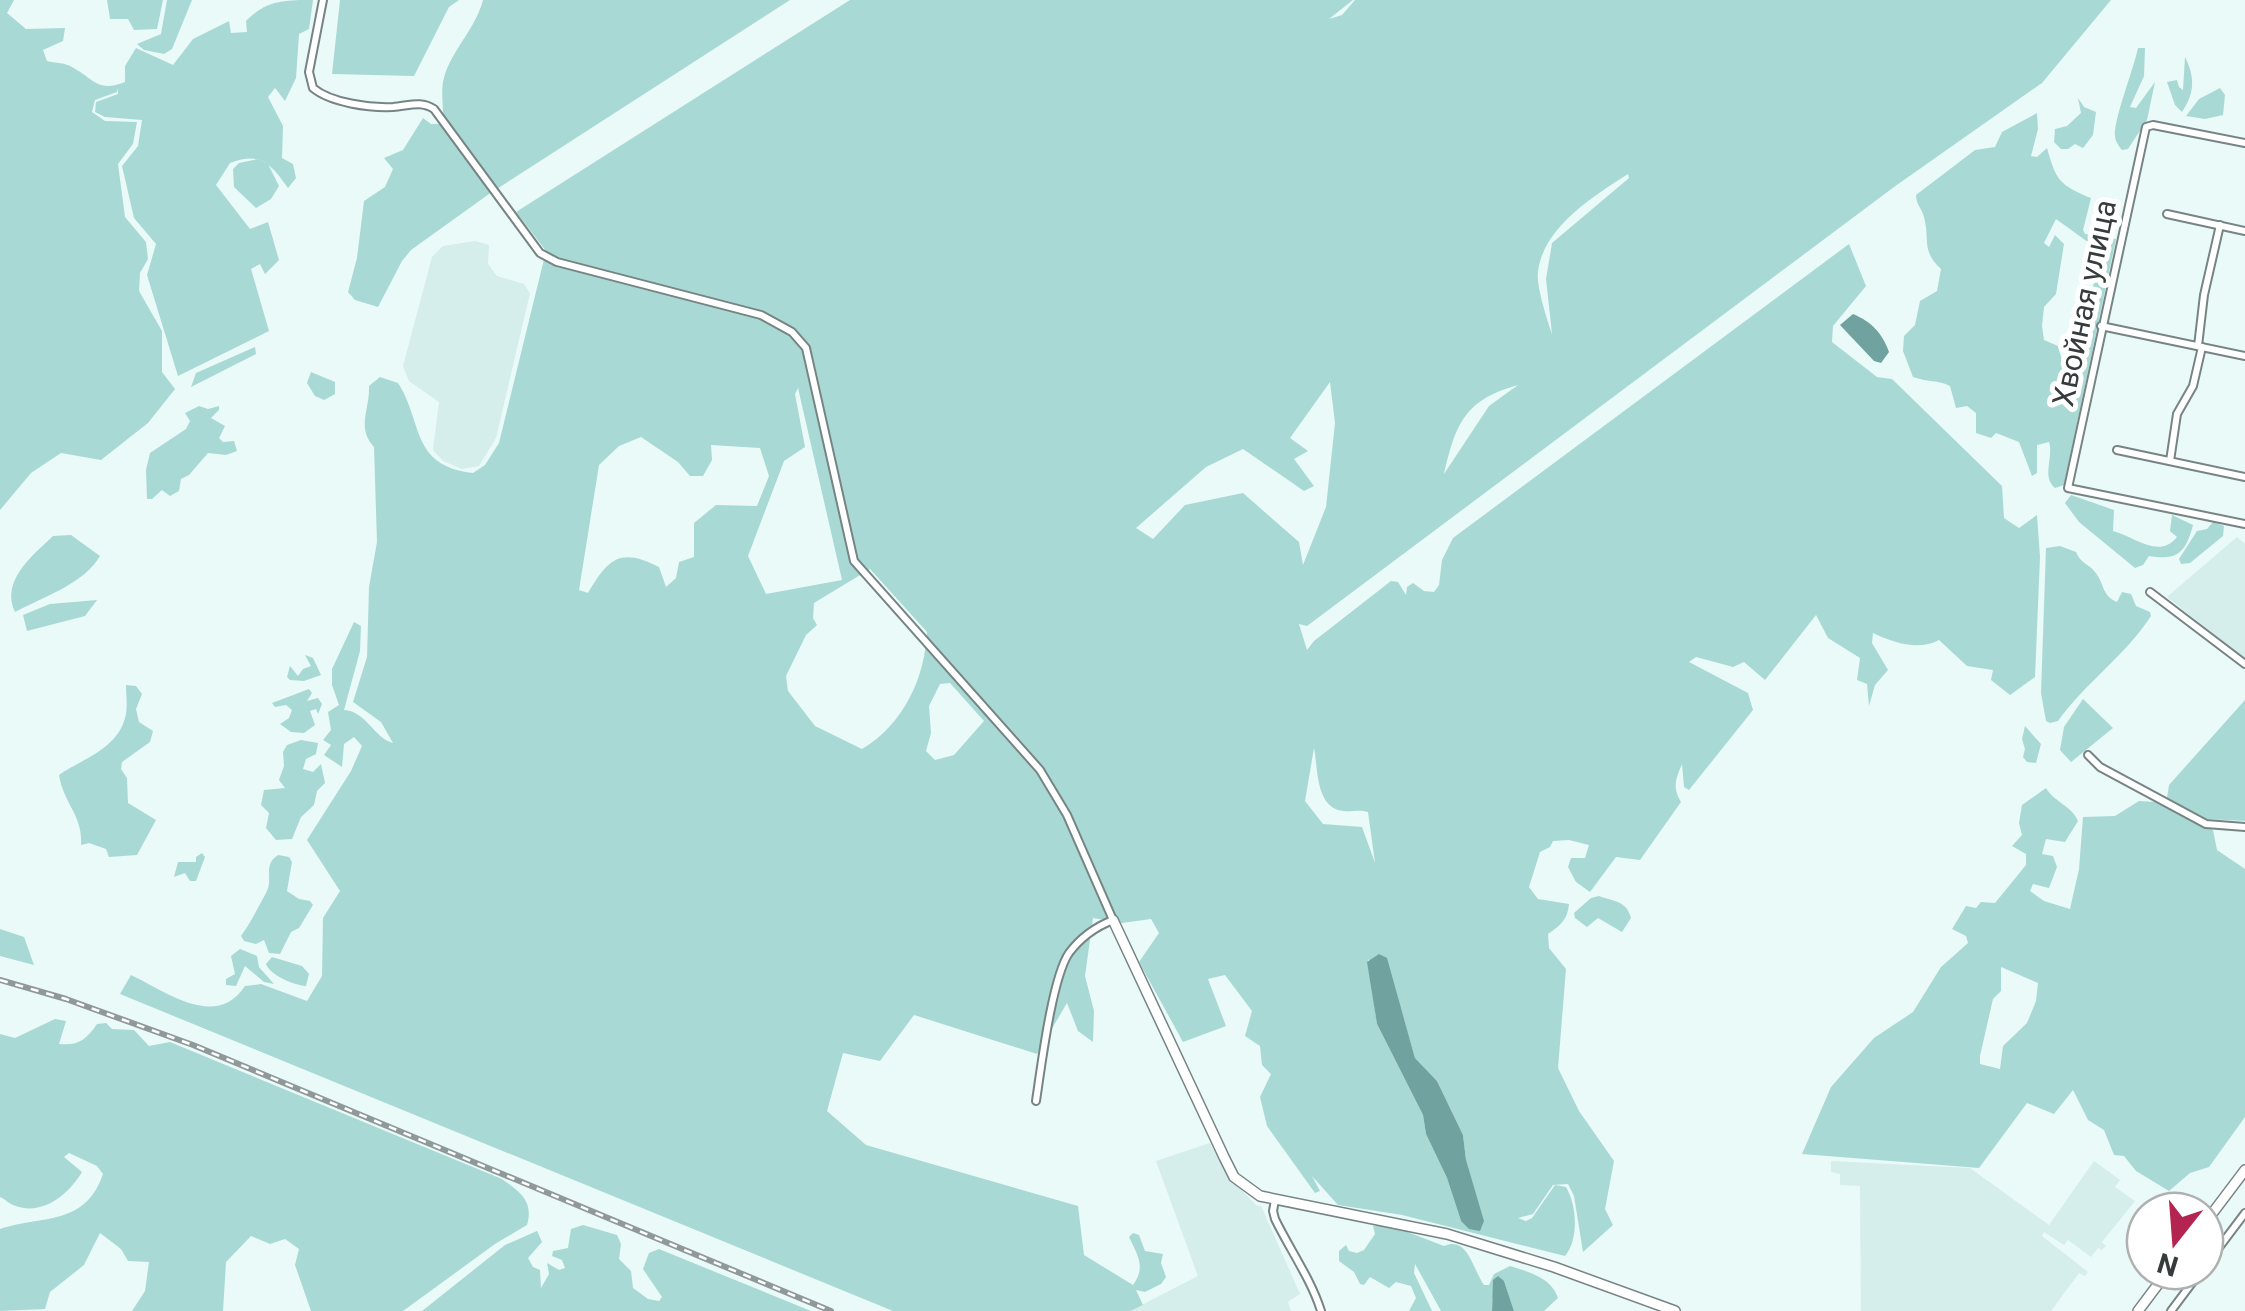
<svg xmlns="http://www.w3.org/2000/svg" width="2245" height="1311" font-family="Roboto,sans-serif">
	<rect width="100%" height="100%" fill="#eafaf8"/>
	<!-- built -->
	<g fill="#d5edeb">
		<path d="M475,241L489,245L488,264L497,276L524,284L530,293L496,438L479,466L462,469L443,461L433,450L439,402L409,381L403,366L432,257L443,246Z"/>
		<path d="M2237,537L2245,544V659L2167,597Z"/>
		<path d="M1210,1143L1227,1175L1257,1206H1261L1300,1294L1288,1302L1291,1311H1130L1198,1276L1156,1161Z"/>
		<path d="M1831,1161L1970,1168L2049,1225L2094,1161L2120,1180L2115,1187L2135,1201L2102,1242L2106,1246L2102,1250L2098,1248L2091,1257L2068,1240L2064,1245L2044,1232L2042,1236L2088,1272L2085,1276L2079,1273L2051,1311H1861L1860,1186L1840,1185V1174L1831,1172Z"/>
	</g>
	<!-- green -->
	<g fill="#a9d9d5" fill-rule="evenodd">
		<path d="M0,0H14L7,13L26,29L65,28L63,41L43,50L47,61C55,63 66,63 72,67C94,79 98,93 125,82V66L136,48L173,65L193,39L229,21L231,33L247,32L246,21C266,0 285,0 313,0L309,29L299,34L296,78L285,101L275,88L268,97L283,126L282,158L293,164L296,178L288,188C271,164 261,151 230,163L216,185L250,229L268,222L279,260L265,274L260,264L251,269L269,331L178,376L147,275L156,244L134,218L122,166L138,146L142,120L105,117L95,112L96,102L118,94V88L117,92L95,100L92,112L105,121L137,122L133,144L118,164L125,217L146,242L148,259L140,273L139,291L162,331V372L175,389L148,423L101,460L61,453L31,473L0,510Z"/>
		<path d="M107,0H163L157,29L134,30L128,19H110Z"/>
		<path d="M167,0H192L172,49L164,54L144,50L137,44L161,34Z"/>
		<path d="M340,0H459L449,7L414,76L332,74Z"/>
		<path d="M483,0H790L489,194L411,250L402,261L378,307L355,300L348,292L357,258L364,201L385,187L393,169L384,158L403,150L423,118L431,124H442C445,106 439,92 445,74C454,48 476,27 483,0Z"/>
		<path d="M850,0H1353L1329,19L1342,15L1355,0H2111L2042,83L1894,187L1307,626L1299,624L1307,650L1314,641L1391,581L1398,582L1406,595L1407,587L1413,583L1424,591L1434,592L1439,585L1442,560L1453,538L1849,244L1866,286L1833,326L1832,342L1877,377L1892,379L2002,486L2004,518L2019,528L2037,515L2040,557L2035,677L2010,695L1991,680L1993,670L1967,666L1939,640C1919,651 1894,643 1873,633L1872,643L1888,670L1875,685L1869,706L1867,684L1857,680L1860,658L1828,638L1816,615L1765,680L1744,662L1733,667L1696,657L1689,662L1748,693L1753,710L1689,790L1684,787L1682,764C1676,778 1672,788 1681,802L1640,860L1616,857L1590,892L1576,882L1568,867L1571,858H1585L1589,845L1569,840L1553,841L1550,847L1540,852L1529,887L1538,899L1569,904C1568,919 1560,926 1548,934L1549,948L1566,969L1558,1068L1579,1111L1614,1161L1605,1209L1613,1225L1583,1252L1574,1196L1568,1184L1553,1185L1533,1214L1518,1218L1526,1221L1532,1218L1555,1185L1566,1187C1577,1205 1579,1240 1565,1256L1402,1215L1338,1205L1312,1176L1320,1191L1315,1193L1267,1126L1260,1097L1271,1074L1262,1065L1260,1046L1245,1036L1252,1011L1225,975L1208,979L1226,1026L1183,1042L1139,962L1159,933L1151,919L1122,923L1093,918L1085,976L1094,1011L1093,1042L1078,1031L1067,1003L1037,1054L914,1015L880,1061L843,1053L827,1111L866,1145L1078,1206L1084,1255L1133,1285C1146,1267 1138,1256 1129,1237L1133,1233L1139,1235L1145,1251L1163,1254L1161,1263L1166,1277L1161,1284L1145,1292L1136,1290L1143,1305L1130,1311H893L120,994L131,975C167,992 216,1030 245,986L261,984L307,1001L322,976L323,918L340,891L307,840L351,771L362,746L354,737L344,744L342,767L324,755L331,745L323,740L331,730L328,712L339,705L332,685V669L354,622L361,626L360,651L344,710C366,711 374,738 393,743L381,722L353,702L367,657L369,587L377,542L374,447C356,427 370,410 369,386L380,377L398,383C423,421 410,466 473,473L485,465L499,443L546,251L516,212ZM1628,174L1629,178L1552,243L1546,279L1552,334C1547,319 1536,286 1538,272C1543,227 1594,196 1628,174ZM1330,382L1335,423L1326,507L1303,565L1299,542L1243,493L1185,505L1153,539L1136,528L1206,467L1243,449L1304,491L1314,486L1294,459L1308,451L1290,438ZM1518,385L1489,406L1444,474C1456,424 1464,400 1518,385ZM798,388L842,580L766,594L748,556L784,461L805,447L795,394ZM641,437L678,462L690,476H703L712,460L711,445L760,448L769,476L757,506L716,505L694,523V557L679,562L676,578L666,587L659,567C620,547 608,559 588,593L579,590L599,465L619,446ZM870,569L927,632C925,678 903,725 862,749L815,726L788,691L786,676L806,635L817,625L813,618L814,603ZM950,683L984,721L954,755L935,760L926,751L931,733L929,706L940,684ZM1314,748C1318,767 1315,809 1344,811C1353,812 1359,809 1368,812L1375,863L1362,827L1323,824L1305,801ZM1368,959L1401,1009L1415,1058L1437,1081L1463,1135L1466,1160L1461,1221L1447,1178L1426,1134L1423,1115L1377,1024Z"/>
		<path d="M2138,48H2145L2144,76L2130,107L2136,108L2155,82L2147,120L2128,149L2122,150C2119,147 2115,140 2115,136C2113,121 2134,68 2138,48Z"/>
		<path d="M2185,57C2195,77 2195,93 2182,112L2175,105L2167,82L2177,80L2179,87L2183,90Z"/>
		<path d="M2220,88L2225,95L2223,115L2205,119L2186,116L2199,99Z"/>
		<path d="M2078,98L2084,107L2096,112L2093,135L2083,148L2075,144L2068,149H2061L2054,142L2055,129L2067,126L2081,113Z"/>
		<path d="M2037,113L2038,129L2031,156L2037,157L2047,148C2056,180 2059,185 2091,198L2083,230L2085,234L2116,239L2064,485L2055,488C2041,476 2054,458 2049,442L2037,445V473L2032,476L2019,442L1996,433L1991,438L1976,433V413L1967,406L1956,408L1950,386C1938,380 1927,382 1913,377L1903,351L1904,336L1915,325L1920,301L1937,291L1941,269C1921,251 1930,239 1924,217C1922,208 1916,205 1916,195L1975,150L1995,147L2002,132ZM2056,219L2092,245L2101,258L2095,282L2085,300L2080,332L2071,346L2073,355L2066,356L2063,364L2058,346L2044,340L2042,326L2044,307L2056,294L2064,244L2055,235L2049,247L2044,243Z"/>
		<path d="M258,159L268,164L279,186L271,199L256,208L234,187L233,169L239,163Z"/>
		<path d="M255,347L256,354L191,387L196,373Z"/>
		<path d="M311,372L335,382V394L324,400L315,396L307,383Z"/>
		<path d="M199,406L208,409L219,406V410L211,418L225,426L219,438L223,442L234,441L237,451L226,455L208,453L189,475L181,479L179,491L170,496L162,490L152,499H147L146,470L150,453L186,429L190,421L185,413Z"/>
		<path d="M2071,495L2114,510L2113,531C2134,536 2159,560 2177,537L2170,531L2172,515L2193,525C2186,552 2178,561 2149,556L2143,565L2135,568L2079,522L2065,503Z"/>
		<path d="M2213,522L2224,526L2223,536L2190,563L2181,564L2179,559L2197,531L2207,529Z"/>
		<path d="M71,535L100,556C84,584 43,597 15,612C0,581 33,555 53,536Z"/>
		<path d="M2060,546L2076,552C2081,564 2088,563 2095,572C2105,584 2101,595 2117,602L2122,592L2131,594L2136,606L2150,612L2151,616C2125,656 2085,683 2058,721L2050,723L2046,721L2041,693L2046,548Z"/>
		<path d="M97,600L85,616L27,631L23,615L50,604Z"/>
		<path d="M305,655L313,658L321,675L304,681L290,680L287,677L290,666L298,676L303,669L311,666Z"/>
		<path d="M126,685L136,686L142,694L136,709L139,722L153,731L150,742L122,762L121,769L127,778L128,803L156,820L137,855L109,857L106,849L89,843L81,845C83,815 64,805 59,775C82,759 117,749 125,718C128,708 126,695 126,685Z"/>
		<path d="M309,689L312,693L307,701L318,698L322,704L318,714L316,709L310,711L315,725L304,733L291,732L280,724L289,718L292,710L286,705L275,707L272,703Z"/>
		<path d="M2083,699L2113,728L2071,762L2060,750L2064,727Z"/>
		<path d="M2245,700V821L2207,819L2167,798L2169,785Z"/>
		<path d="M2025,726L2041,744L2036,763L2027,762L2023,757L2025,749L2022,739Z"/>
		<path d="M301,740L318,743L316,754L306,759L303,769L313,772L321,764L325,783L317,791L314,805L301,817L292,839L276,840L266,828L269,813L261,805L264,790L285,788L279,780L284,766L283,752L287,745Z"/>
		<path d="M2046,788C2055,803 2071,805 2078,821L2065,842L2046,839L2042,854L2053,856L2057,867L2049,888L2033,884L2030,891L2044,901L2070,909L2079,869L2083,817L2115,816L2139,801L2155,802L2213,830L2217,850L2245,869V1117L2209,1167L2190,1173L2169,1191L2136,1171L2124,1156L2114,1155L2104,1130L2088,1120L2073,1090L2054,1114L2027,1103L1979,1168L1802,1154L1831,1087L1874,1038L1913,1012L1941,967L1968,943L1966,936L1952,929L1966,906L1976,908L1981,902L1995,903L2026,865V854L2012,846L2022,835L2019,823L2022,805ZM2001,967L2038,983L2036,1001L2027,1023L2003,1046L2000,1069L1980,1064V1056L1993,999L2001,991Z"/>
		<path d="M202,853L205,857L196,881H190L185,873L174,877L178,862H196V857Z"/>
		<path d="M278,855L289,857L292,862L287,891L299,899L310,901L313,905L299,928L291,932L280,954L269,953L264,940L256,944L244,941L241,936C251,923 258,907 266,893C274,879 262,865 278,855Z"/>
		<path d="M1599,896C1613,901 1627,901 1631,918L1622,932L1598,918L1587,927L1575,918L1574,913L1591,898Z"/>
		<path d="M0,929L24,937L34,965L0,956Z"/>
		<path d="M240,949L257,956L259,967L274,984L264,982L245,966L236,986L226,985V979L235,974L231,956Z"/>
		<path d="M272,957L302,966L309,974L306,986C293,985 270,975 266,964Z"/>
		<path d="M55,1019L66,1021L59,1044C78,1046 86,1040 97,1024L106,1023L112,1029L134,1030L149,1046L170,1042L502,1179C520,1192 534,1201 527,1225L495,1244L403,1311H311L295,1265L299,1249L285,1239L270,1244L251,1236L226,1262L223,1311H132L145,1291L149,1262L128,1261L121,1249L100,1233L84,1265L50,1292L45,1309L0,1311V1229C41,1215 85,1227 103,1174L97,1166L69,1153L64,1157L82,1172C68,1195 42,1217 13,1205C8,1203 5,1199 0,1197V1034L15,1038Z"/>
		<path d="M583,1225L617,1235L621,1244L619,1259L631,1271L633,1288L648,1299L659,1301L662,1297L643,1269L649,1253L659,1249L811,1311H422L505,1245L537,1231L542,1242L528,1258L533,1267L540,1270L541,1288L549,1274L547,1263L559,1270L565,1268L562,1260L552,1256L553,1251L568,1248L571,1229Z"/>
		<path d="M1373,1226H1392L1444,1246C1468,1235 1473,1270 1484,1285H1489L1494,1274L1510,1266C1529,1272 1551,1277 1558,1298L1544,1311H1514L1504,1281L1492,1300V1311H1441L1415,1264L1414,1273L1432,1311H1409L1416,1298L1411,1286L1396,1282L1389,1288L1370,1277L1364,1285L1360,1284L1354,1272L1339,1261V1251L1346,1245L1349,1251L1357,1253L1364,1250L1375,1234Z"/>
	</g>
	<!-- water -->
	<g fill="#70a39f">
		<path d="M1853,314C1872,322 1882,333 1889,352L1881,363L1874,361L1840,325Z"/>
		<path d="M1379,954L1387,958L1415,1058L1437,1081L1463,1135L1466,1160L1484,1221L1480,1231L1469,1229L1461,1221L1447,1178L1426,1134L1423,1115L1377,1024L1367,962Z"/>
		<path d="M1498,1276L1504,1281L1514,1311H1492L1493,1280Z"/>
	</g>
	<g fill="none" stroke-linecap="round" stroke-linejoin="round">
		<defs>
			<g id="street">
				<path d="M323,0L309,72L313,88C331,103 370,108 393,107C408,106 421,100 434,109L540,253L557,262L761,315L792,332L806,348L854,561L1040,770L1067,815L1113,920C1095,927 1081,937 1069,953C1052,978 1041,1068 1036,1101"/>
				<path d="M2245,143L2153,125L2146,127L2068,488L2245,524"/>
				<path d="M2167,214L2245,231"/>
				<path d="M2101,326L2245,356"/>
				<path d="M2198,346L2204,295L2220,225"/>
				<path d="M2117,450L2245,477"/>
				<path d="M2170,461L2177,414L2193,386L2202,347"/>
				<path d="M2150,592L2245,664"/>
				<path d="M2088,755L2100,767L2206,824L2245,827"/>
				<path d="M1275,1200L1273,1211L1275,1219C1290,1250 1311,1279 1321,1311"/>
				<path d="M2205,1266L2245,1213"/>
				<path d="M2171,1311L2201,1271"/>
			</g>
			<g id="secondary">
				<path d="M1113,920L1224,1157L1234,1177L1260,1196L1447,1234L1554,1267L1675,1311"/>
				<path d="M2205,1223L2245,1170"/>
				<path d="M2138,1311L2168,1271"/>
			</g>
		</defs>
		<!-- street casing -->
		<use href="#street" stroke="#768483" stroke-width="10"/>
		<!-- secondary casing -->
		<use href="#secondary" stroke="#768483" stroke-width="12"/>
		<!-- street -->
		<use href="#street" stroke="#fff" stroke-width="6"/>
		<!-- secondary -->
		<use href="#secondary" stroke="#fff" stroke-width="9"/>
		<defs>
			<path id="rail" d="M0,980L66,999L193,1045L831,1311"/>
		</defs>
		<!-- rail casing -->
		<use href="#rail" stroke="#8f9999" stroke-width="6"/>
		<!-- rail -->
		<use href="#rail" stroke="#fff" stroke-width="2.5" stroke-dasharray="8" stroke-linecap="butt"/>
	</g>
	<g text-anchor="middle" dominant-baseline="central" stroke-width="10" stroke-linejoin="round" paint-order="stroke">
		<!-- street labels -->
		<g font-size="30" fill="#363c3c" stroke="#fff">
			<text transform="translate(2084 303) rotate(-78)">Хвойная улица</text>
		</g>
	</g>
	<!-- north arrow -->
	<g transform="translate(2175 1241) rotate(197)"><circle r="48" fill="#ffffff" stroke="#afb1b1" stroke-width="2.5"/>
	<path d="M0-8L18 38L0 25L-18 38Z" fill="#b42450"/>
	<text y="-15" font-size="28" font-weight="bold" text-anchor="middle" fill="#363c3c">N</text>
	</g>
</svg>
